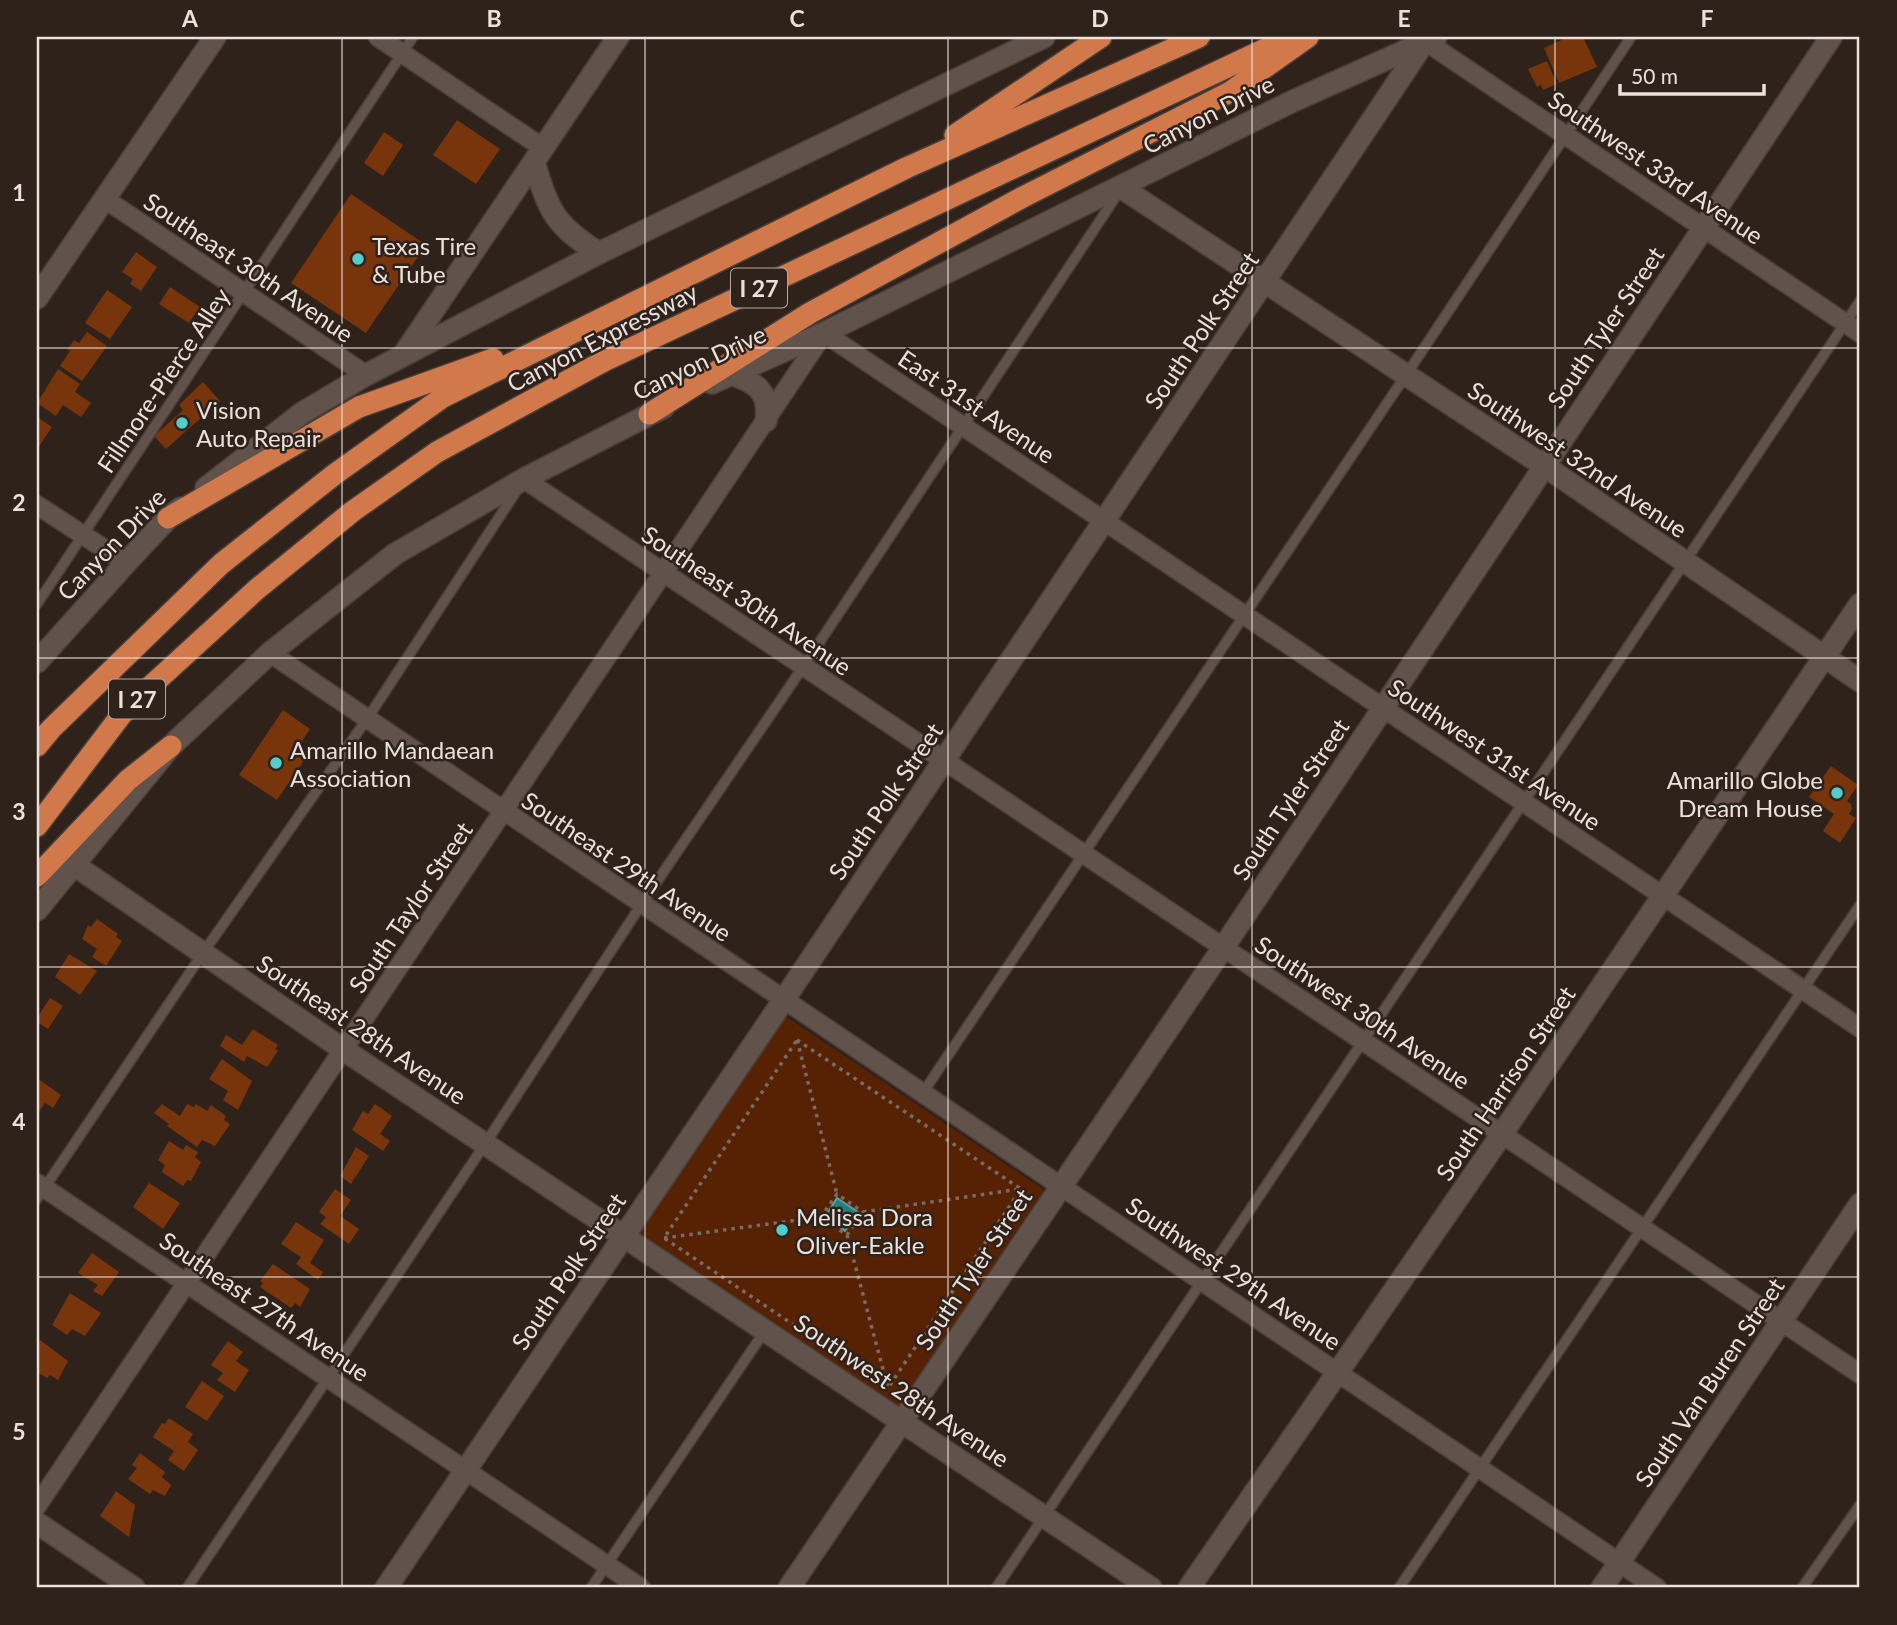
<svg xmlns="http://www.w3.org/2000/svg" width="1897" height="1625" font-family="Lato,sans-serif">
	<rect width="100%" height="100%" fill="#2f221b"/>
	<!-- green -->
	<path fill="#572203" d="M785,1016L1044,1190L897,1409L639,1235Z"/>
	<!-- water -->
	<path fill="#20817f" stroke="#5d9e9b" stroke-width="2" d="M837,1198L858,1212L845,1231L825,1217Z"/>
	<!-- building -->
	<g fill="#78340b">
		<path d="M1568,37H1583L1597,67L1559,83L1544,48Z"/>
		<path d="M1547,61L1557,84L1543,90L1541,85L1537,87L1528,69Z"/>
		<path d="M457,120L500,149L476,184L433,155Z"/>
		<path d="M384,132L403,145L383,176L364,163Z"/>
		<path d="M351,194L426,245L366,333L291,283Z"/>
		<path d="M136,252L157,267L141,291L130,284L133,279L122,272Z"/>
		<path d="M170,287L200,307L189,323L159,304Z"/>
		<path d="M107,290L132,307L110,339L85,323Z"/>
		<path d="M87,332L107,346L82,381L60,366L70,351L67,350L74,340L79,343Z"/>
		<path d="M58,369L80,384L75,392L91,403L81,417L63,405L56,416L37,403Z"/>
		<path d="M203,382L220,401L166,449L154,436L183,410L179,405Z"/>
		<path d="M37,417L52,427L37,449Z"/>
		<path d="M283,710L310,729L295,752L305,759L277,800L239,775Z"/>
		<path d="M1831,766L1858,785L1847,801L1851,804L1852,809L1849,814L1856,818L1840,843L1823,831L1834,814L1809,797Z"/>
		<path d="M97,919L118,934L116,937L122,941L106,966L92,957L97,949L82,939L88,925L91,927Z"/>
		<path d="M69,954L97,971L80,995L55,977Z"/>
		<path d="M50,998L63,1006L48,1029L37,1022V1018Z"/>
		<path d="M253,1029L278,1045L275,1049L278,1051L267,1067L247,1056L244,1062L220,1046L226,1035L242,1045Z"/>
		<path d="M222,1059L252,1081L238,1110L223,1100L228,1091L209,1079Z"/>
		<path d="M37,1078L61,1095L53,1108L45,1103L37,1115Z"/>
		<path d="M162,1104L180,1116L187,1104L194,1107L196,1104L207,1111L211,1105L226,1116L224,1120L230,1124L215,1146L202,1140L197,1147L167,1126L169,1124L154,1113Z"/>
		<path d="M375,1104L392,1116L380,1134L390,1141L383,1151L352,1130L363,1111L368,1114Z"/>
		<path d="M169,1141L183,1150L186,1145L198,1152L195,1157L201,1162L191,1181L187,1180L183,1186L162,1172L165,1165L158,1160Z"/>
		<path d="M356,1147L369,1156L351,1184L340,1176Z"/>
		<path d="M149,1183L180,1203L163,1229L133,1207Z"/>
		<path d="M335,1189L351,1200L340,1216L359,1229L349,1244L320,1224L326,1217L319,1212Z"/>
		<path d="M296,1222L324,1240L310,1263L323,1272L318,1280L296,1264L301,1257L281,1244Z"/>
		<path d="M92,1253L119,1272L102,1296L93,1291L98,1285L78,1273Z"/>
		<path d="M273,1264L310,1289L300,1307L295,1303L291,1308L260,1287L263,1283L260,1281Z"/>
		<path d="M70,1293L101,1313L85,1336L72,1329L67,1335L52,1325Z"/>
		<path d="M40,1340L68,1361L58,1380L50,1375L47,1378L37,1372V1345Z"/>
		<path d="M228,1341L243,1352L236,1361L249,1370L235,1392L217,1380L223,1373L211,1365Z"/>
		<path d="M202,1381L224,1396L207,1421L185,1407Z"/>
		<path d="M169,1418L193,1434L188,1442L198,1450L184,1471L168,1460L174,1451L153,1437L162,1423L165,1424Z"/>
		<path d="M140,1453L165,1472L162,1477L171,1485L165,1496L153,1490L150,1494L128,1479L137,1468L132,1465Z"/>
		<path d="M116,1491L135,1505L129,1537L100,1516Z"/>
	</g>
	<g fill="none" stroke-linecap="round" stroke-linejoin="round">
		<defs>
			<g id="service">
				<path d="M37,604L413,37"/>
				<path d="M922,1094L1406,375L1631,37"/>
				<path d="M37,1199L203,953L367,719L517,490"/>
				<path d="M187,1588L485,1144L641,905L803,667L1119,192"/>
				<path d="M591,1588L764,1332"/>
				<path d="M996,1588L1860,301"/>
				<path d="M1399,1588L1860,905"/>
				<path d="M1802,1588L1860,1505"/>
			</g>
			<g id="minor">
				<path d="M378,37L543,148"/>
				<path d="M1425,41L1860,333"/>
				<path d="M105,199L366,375"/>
				<path d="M524,479L1860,1374"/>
				<path d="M37,505L126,563"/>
				<path d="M270,653L1657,1588"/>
				<path d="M37,1183L641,1588"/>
				<path d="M37,1506L824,333L1860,1028"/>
			</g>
			<g id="tertiary">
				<path d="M1122,188L1543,465L1860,681"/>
				<path d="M37,298L215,37"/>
				<path d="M73,864L344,1050L902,1422"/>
				<path d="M386,1588L783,1001L1425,41"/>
				<path d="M1602,1588L1860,1204"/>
			</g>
			<g id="secondary">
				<path d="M534,162C549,211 554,225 599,253"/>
				<path d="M404,354L618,37"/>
				<path d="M730,374C756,382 770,391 766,421"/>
				<path d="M712,383L824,333L1291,102L1436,37"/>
				<path d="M206,488L302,413L366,375L599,253L1044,37"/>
				<path d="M37,662L126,563L168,518L181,508"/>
				<path d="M37,910L171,746L270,653L395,554L524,479L664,407"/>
				<path d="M902,1422L1151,1588"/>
				<path d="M37,1523L134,1588"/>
				<path d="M789,1588L1223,948L1831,37"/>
				<path d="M1189,1588L1502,1134L1860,604"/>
			</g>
			<g id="motorway">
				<path d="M955,135L1101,37"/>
				<path d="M649,414L810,313L1023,197L1230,92L1308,37"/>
				<path d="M168,518L359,407L493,359"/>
				<path d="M37,746L51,729L221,564L335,474L443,397L906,168L1199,37"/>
				<path d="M37,826L122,714L141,695L257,589L353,511L437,452L604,361L1291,37"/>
				<path d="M37,876L128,780L171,746"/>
			</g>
		</defs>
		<!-- service casing -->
		<use href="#service" stroke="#4a3e39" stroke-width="12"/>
		<!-- minor casing -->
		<use href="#minor" stroke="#4a3e39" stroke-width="21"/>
		<!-- tertiary casing -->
		<use href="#tertiary" stroke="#4a3e39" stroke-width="24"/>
		<!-- secondary casing -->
		<use href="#secondary" stroke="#4a3e39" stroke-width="24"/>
		<!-- motorway casing -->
		<use href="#motorway" stroke="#4a3e39" stroke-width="24"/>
		<!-- path -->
		<g stroke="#786c66" stroke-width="3.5" stroke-dasharray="3.5 5" stroke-linecap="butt">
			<path d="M797,1040L1021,1189L888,1388L664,1238Z"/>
			<path d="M797,1040L837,1194"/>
			<path d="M863,1212L1020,1189"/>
			<path d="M847,1235L863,1212L837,1194L821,1217L847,1235L888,1388"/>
			<path d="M664,1238L821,1217"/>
		</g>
		<!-- service -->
		<use href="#service" stroke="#61524b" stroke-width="9"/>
		<!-- minor -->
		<use href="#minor" stroke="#61524b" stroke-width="18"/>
		<!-- tertiary -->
		<use href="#tertiary" stroke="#61524b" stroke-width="21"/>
		<!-- secondary -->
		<use href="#secondary" stroke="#61524b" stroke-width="21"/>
		<!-- motorway -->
		<use href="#motorway" stroke="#d2794c" stroke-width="21"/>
	</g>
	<!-- grid -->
	<path fill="none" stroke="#eae1dc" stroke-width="2" stroke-opacity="0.55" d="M342,37V1588M645,37V1588M948,37V1588M1252,37V1588M1555,37V1588M37,348H1860M37,658H1860M37,967H1860M37,1277H1860"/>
	<!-- markers -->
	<g fill="#53cdca" stroke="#2f221b" stroke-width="2.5">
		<circle cx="358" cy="259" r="7"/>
		<circle cx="182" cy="423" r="7"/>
		<circle cx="276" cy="763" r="7"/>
		<circle cx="1837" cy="793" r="7"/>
		<circle cx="782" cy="1230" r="7"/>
	</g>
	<g text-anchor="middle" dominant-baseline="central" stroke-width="5" stroke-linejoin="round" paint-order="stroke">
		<!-- shield labels -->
		<g fill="#2f221b" stroke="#b2a8a2" stroke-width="2">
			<rect x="731" y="268.5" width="56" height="39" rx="5"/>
			<rect x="109" y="679.5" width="56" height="39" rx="5"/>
		</g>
		<g font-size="23" font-weight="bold" fill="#eae1dc">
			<text x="759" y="288">I 27</text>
			<text x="137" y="699">I 27</text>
		</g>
		<!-- street labels -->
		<g font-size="24" fill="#eae1dc" stroke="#2f221b">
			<text transform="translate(1208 114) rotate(-27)">Canyon Drive</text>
			<text transform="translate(1656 167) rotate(34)">Southwest 33rd Avenue</text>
			<text transform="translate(249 267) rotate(34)">Southeast 30th Avenue</text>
			<text transform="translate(1605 327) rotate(-56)">South Tyler Street</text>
			<text transform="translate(1201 330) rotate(-56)">South Polk Street</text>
			<text transform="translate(602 337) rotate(-27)">Canyon Expressway</text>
			<text transform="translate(699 362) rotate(-25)">Canyon Drive</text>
			<text transform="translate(163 380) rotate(-56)">Fillmore-Pierce Alley</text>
			<text transform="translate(977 406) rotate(34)">East 31st Avenue</text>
			<text transform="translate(1578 459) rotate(34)">Southwest 32nd Avenue</text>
			<text transform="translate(111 544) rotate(-46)">Canyon Drive</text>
			<text transform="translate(747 600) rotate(34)">Southeast 30th Avenue</text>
			<text transform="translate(1495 754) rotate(34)">Southwest 31st Avenue</text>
			<text transform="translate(1290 799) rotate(-56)">South Tyler Street</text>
			<text transform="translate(885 801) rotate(-56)">South Polk Street</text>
			<text transform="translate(627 866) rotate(34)">Southeast 29th Avenue</text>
			<text transform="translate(410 907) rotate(-56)">South Taylor Street</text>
			<text transform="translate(1363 1012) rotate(34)">Southwest 30th Avenue</text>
			<text transform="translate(362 1029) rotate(34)">Southeast 28th Avenue</text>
			<text transform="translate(1505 1083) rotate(-56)">South Harrison Street</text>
			<text transform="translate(973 1269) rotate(-56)">South Tyler Street</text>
			<text transform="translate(568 1271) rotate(-56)">South Polk Street</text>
			<text transform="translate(1234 1273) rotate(34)">Southwest 29th Avenue</text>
			<text transform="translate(265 1306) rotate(34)">Southeast 27th Avenue</text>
			<text transform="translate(1709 1382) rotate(-56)">South Van Buren Street</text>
			<text transform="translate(902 1390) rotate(34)">Southwest 28th Avenue</text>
		</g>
		<!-- poi labels -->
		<g font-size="24" fill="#eae1dc" stroke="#2f221b" text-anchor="start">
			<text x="372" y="245">Texas Tire<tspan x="372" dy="28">&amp; Tube</tspan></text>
			<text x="196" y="409">Vision<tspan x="196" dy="28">Auto Repair</tspan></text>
			<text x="290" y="749">Amarillo Mandaean<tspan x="290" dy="28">Association</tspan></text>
			<text x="1823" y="779" text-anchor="end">Amarillo Globe<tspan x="1823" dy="28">Dream House</tspan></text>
			<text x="796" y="1216">Melissa Dora<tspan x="796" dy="28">Oliver-Eakle</tspan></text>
		</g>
	</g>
	<!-- border -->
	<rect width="1897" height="1625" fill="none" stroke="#2f221b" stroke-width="77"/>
	<!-- scale -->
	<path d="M1620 84v10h144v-10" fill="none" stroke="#eae1dc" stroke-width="3.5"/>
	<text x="1631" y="84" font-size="21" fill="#eae1dc" stroke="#2f221b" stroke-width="5" paint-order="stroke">50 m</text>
	<rect x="38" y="38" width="1820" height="1548" fill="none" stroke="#eae1dc" stroke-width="2.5"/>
	<g font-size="23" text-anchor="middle" font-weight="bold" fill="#eae1dc">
		<text x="190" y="27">A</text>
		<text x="494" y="27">B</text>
		<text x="797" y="27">C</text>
		<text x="1100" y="27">D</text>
		<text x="1404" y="27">E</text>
		<text x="1707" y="27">F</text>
		<text x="19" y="201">1</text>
		<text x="19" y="511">2</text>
		<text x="19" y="820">3</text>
		<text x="19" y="1130">4</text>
		<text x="19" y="1440">5</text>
	</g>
</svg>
